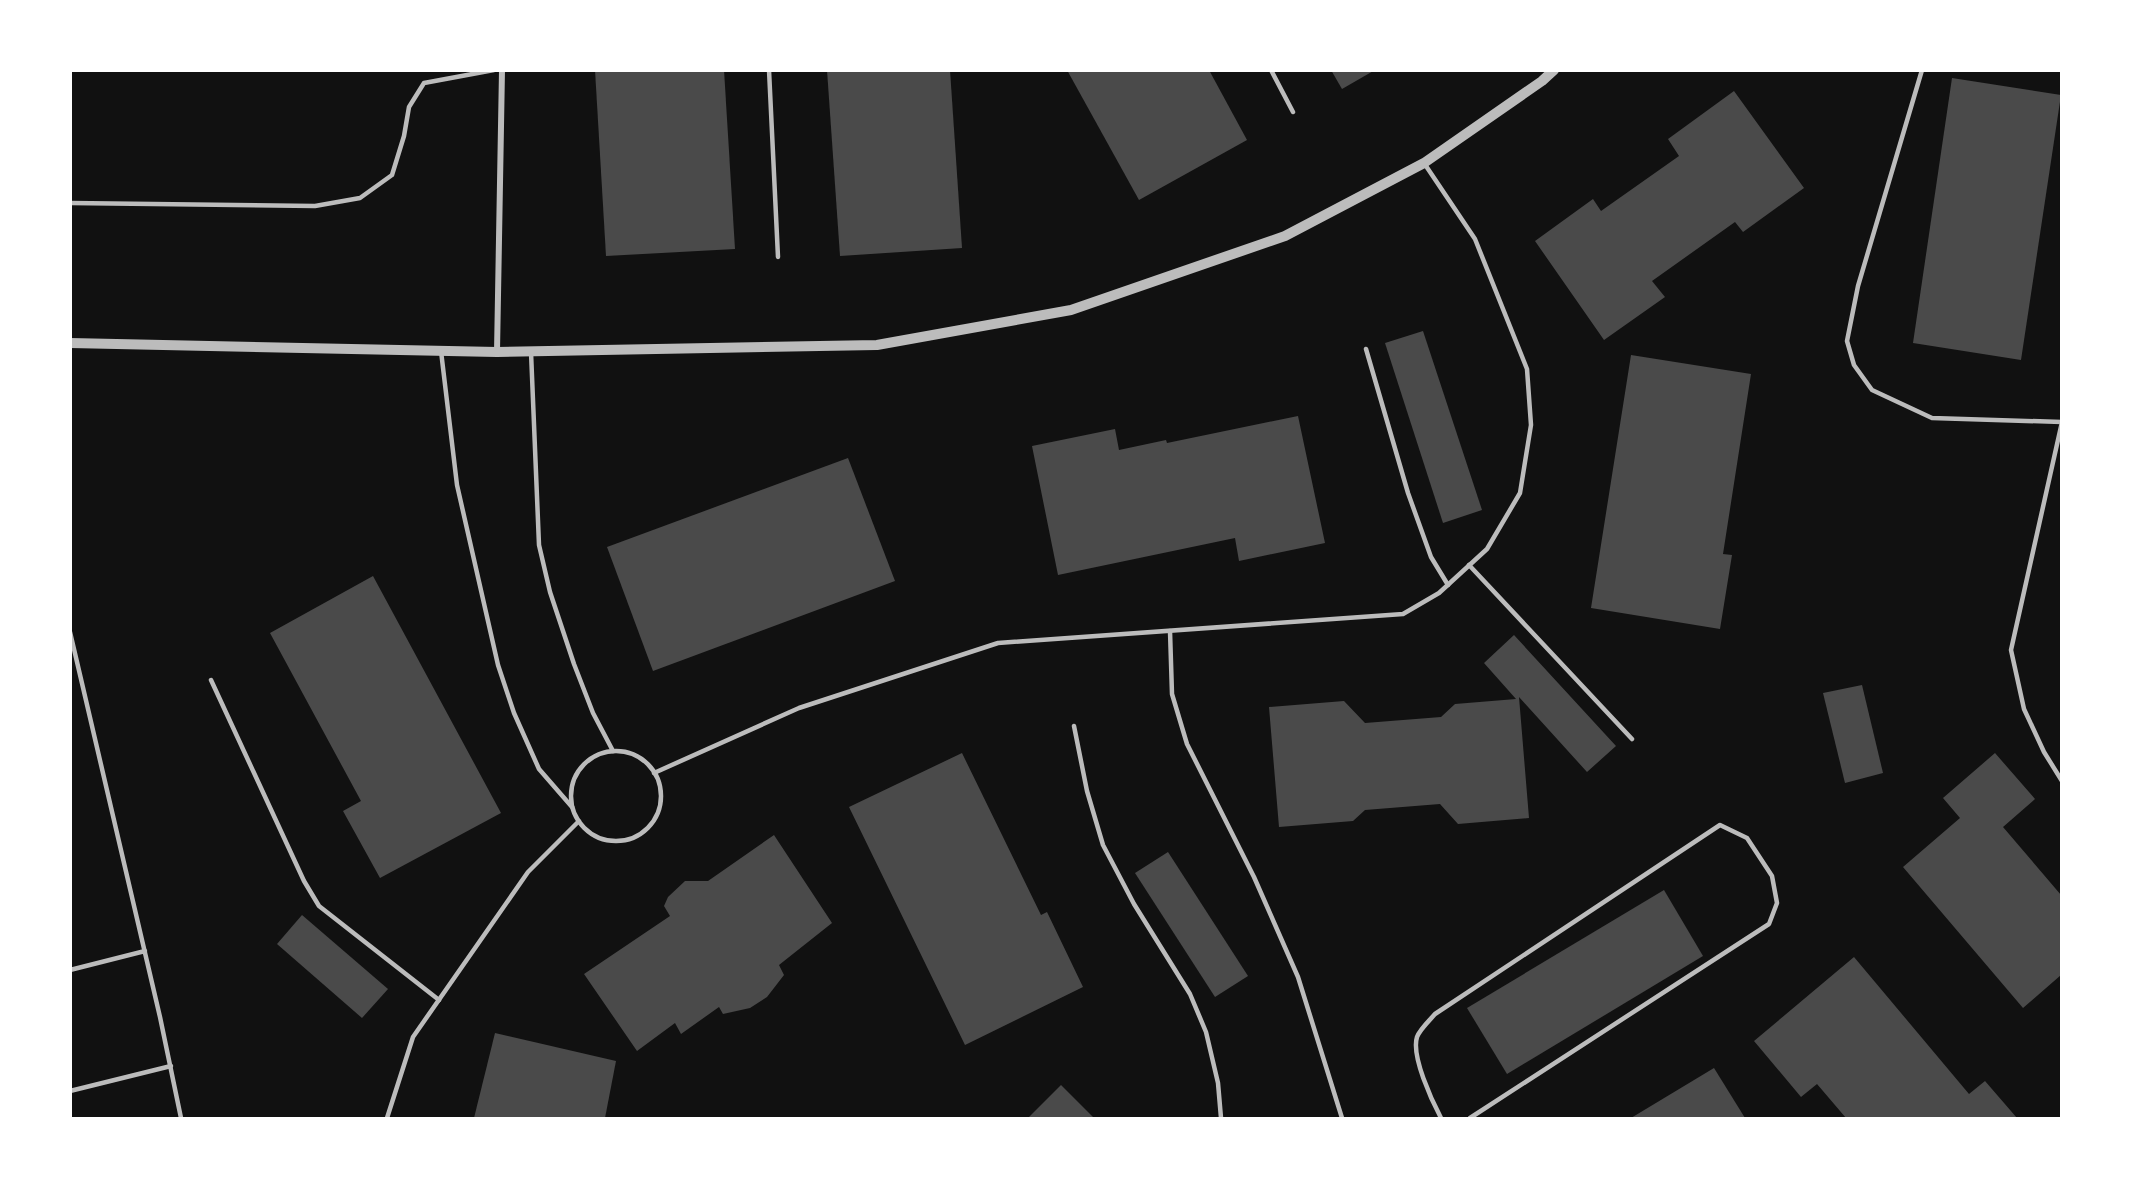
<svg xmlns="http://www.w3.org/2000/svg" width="2132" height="1189" font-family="Lora,serif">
	<rect width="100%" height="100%" fill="#111"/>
	<!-- building -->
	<g fill="#4a4a4a">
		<path d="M595,70H724L735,249L606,256Z"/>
		<path d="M827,70H950L962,248L840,256Z"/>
		<path d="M1067,70H1209L1247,140L1139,200Z"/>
		<path d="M1331,70H1375L1342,89Z"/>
		<path d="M1952,78L2061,95L2021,360L1913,343Z"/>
		<path d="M1734,91L1804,188L1743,232L1735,222L1652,281L1665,297L1604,340L1535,241L1593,199L1601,211L1679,156L1668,139Z"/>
		<path d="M1423,331L1482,510L1443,523L1385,343Z"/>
		<path d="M1631,355L1751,374L1723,554L1732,555L1720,629L1591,608Z"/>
		<path d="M1298,416L1325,543L1239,561L1235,538L1058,575L1032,446L1115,429L1119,450L1166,440L1167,443Z"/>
		<path d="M848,458L895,581L653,671L607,547Z"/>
		<path d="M373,576L501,813L380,878L343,811L361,801L270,633Z"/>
		<path d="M1514,635L1616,746L1587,772L1519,697L1529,818L1458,824L1440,804L1365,810L1353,821L1279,827L1269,707L1344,701L1365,723L1441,717L1455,704L1516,699L1484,663Z"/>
		<path d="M1862,685L1883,773L1845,783L1823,693Z"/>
		<path d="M962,753L1041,915L1047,912L1083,987L965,1045L849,807Z"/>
		<path d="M1995,753L2035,799L2003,827L2061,895V975L2023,1008L1903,867L1960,818L1943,798Z"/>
		<path d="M774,835L832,923L779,965L784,975L767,997L750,1008L723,1014L719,1007L681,1034L675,1023L637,1051L584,974L670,916L664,906L668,897L685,881H708Z"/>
		<path d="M1168,852L1248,976L1215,997L1135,873Z"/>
		<path d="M1664,890L1703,956L1507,1074L1467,1008Z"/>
		<path d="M302,915L388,989L362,1018L277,944Z"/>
		<path d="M1854,957L1969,1094L1985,1081L2017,1118H1846L1817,1084L1801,1097L1754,1041Z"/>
		<path d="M495,1033L616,1061L605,1118H474Z"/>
		<path d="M1714,1068L1745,1118H1631Z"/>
		<path d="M1061,1085L1094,1118H1028Z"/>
	</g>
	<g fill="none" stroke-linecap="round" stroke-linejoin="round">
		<!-- service -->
		<g stroke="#bcbcbc" stroke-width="4.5">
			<path d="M769,70L778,257"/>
			<path d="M1271,70L1293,112"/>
			<path d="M1922,70L1858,286L1847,341L1854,365L1872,390L1932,418L2062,422"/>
			<path d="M70,203L315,206L360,198L392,175L404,136L409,107L424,83L494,70"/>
			<path d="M1366,349L1408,493L1431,557L1448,585"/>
			<path d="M441,351L457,485L498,665L514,713L539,769L572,807"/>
			<path d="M531,352L539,545L550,592L574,664L593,713L613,751"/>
			<path d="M2062,422L2011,650L2024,709L2044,752L2062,781"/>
			<path d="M1469,565L1632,739"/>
			<path d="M1170,631L1172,694L1187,744L1254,877L1298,977L1342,1118"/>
			<path d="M70,632L160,1017L181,1118"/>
			<path d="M211,680L304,881L319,906L439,1000"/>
			<path d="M1074,726L1087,791L1103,845L1134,904L1190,994L1206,1032L1218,1083L1221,1118"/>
			<circle cx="616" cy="796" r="45"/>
			<path d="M654,773L799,708L998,643L1403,614L1439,593L1487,549L1520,493L1531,425L1527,369L1475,239L1424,163"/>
			<path d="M70,970L145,951"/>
			<path d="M70,1091L171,1066"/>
			<path d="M387,1118L413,1037L528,872L579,821"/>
			<path d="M1441,1118C1432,1101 1411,1056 1417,1037C1420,1029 1430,1020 1435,1014L1720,825L1747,838L1772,876L1777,903L1769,924L1470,1118"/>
		</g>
		<!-- minor -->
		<path stroke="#bcbcbc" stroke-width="6" d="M497,352L502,70"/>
		<!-- tertiary -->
		<path stroke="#bcbcbc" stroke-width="10" d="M70,343L497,352L877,345L1071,310L1285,236L1424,163L1542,81L1554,70"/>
	</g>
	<!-- border -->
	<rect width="2132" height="1189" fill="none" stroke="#ffffff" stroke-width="144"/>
</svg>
